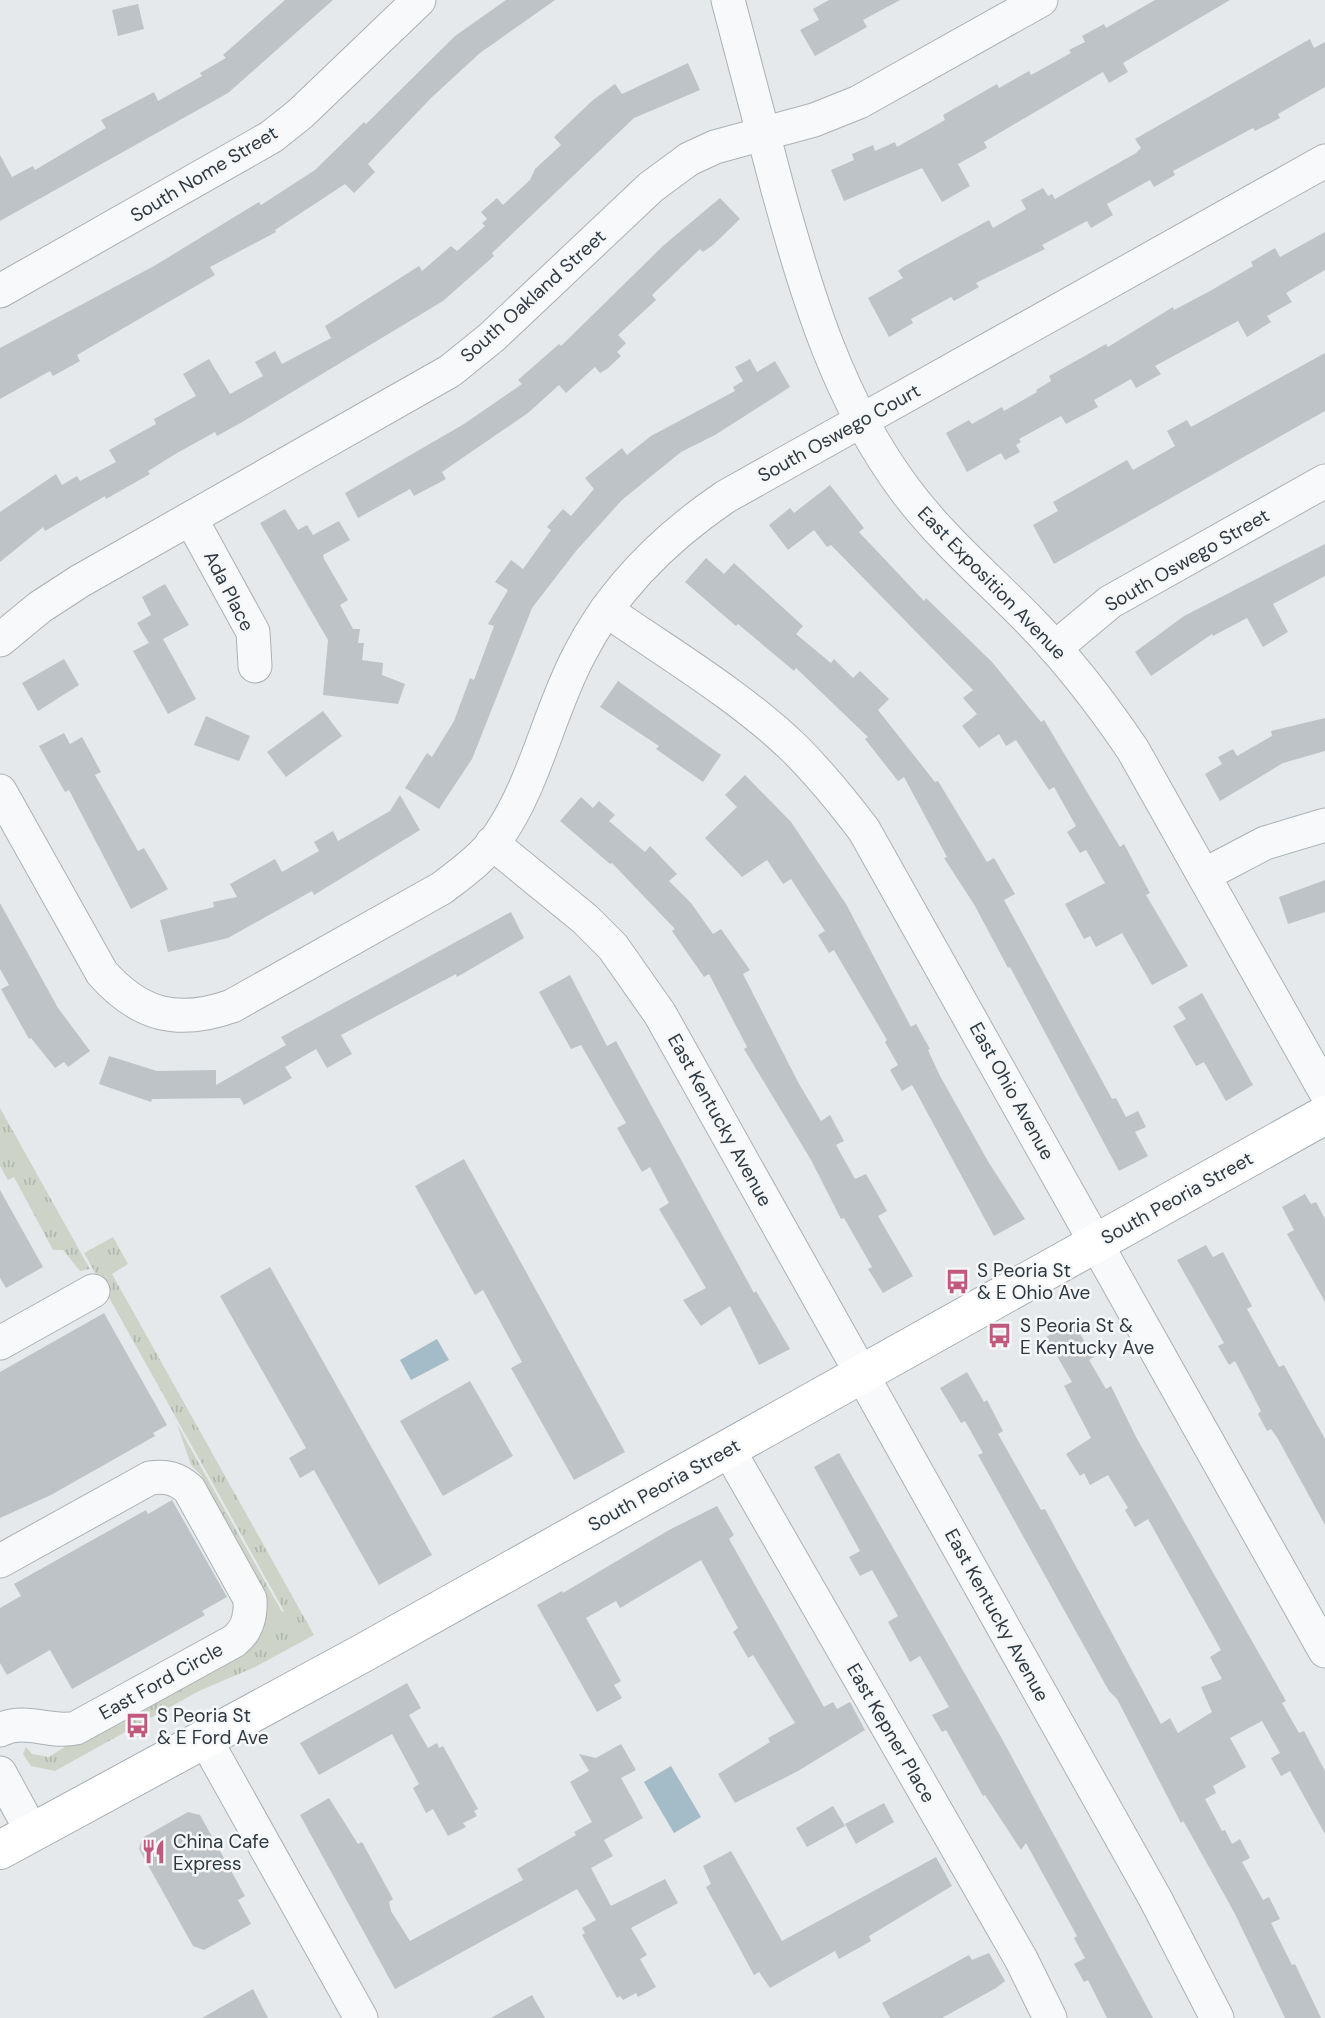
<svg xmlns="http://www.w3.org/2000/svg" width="1325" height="2018" font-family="'DM Sans',sans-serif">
	<defs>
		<pattern id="grass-tufts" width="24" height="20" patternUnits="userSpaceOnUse" patternTransform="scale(1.75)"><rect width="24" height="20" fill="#cdd4c7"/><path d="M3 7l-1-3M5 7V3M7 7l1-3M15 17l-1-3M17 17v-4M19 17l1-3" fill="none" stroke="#b0b7ac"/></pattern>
	</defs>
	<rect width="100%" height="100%" fill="#e5e9eb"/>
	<!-- grass -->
	<g fill="url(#grass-tufts)">
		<path d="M0,1108L90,1269L80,1271L63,1250H53L14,1177L8,1180L0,1166Z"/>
		<path d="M113,1237L128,1264L112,1274L314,1635L255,1667L199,1691L55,1771L31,1766L23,1754L26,1747L32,1754L49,1757L91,1730L264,1598L201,1475L191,1465L177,1424L282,1612L284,1611L84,1253Z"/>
	</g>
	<!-- water -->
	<g fill="#a4bcc7">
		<path d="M437,1339L449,1360L411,1380L400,1360Z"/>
		<path d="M671,1766L701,1817L674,1833L644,1782Z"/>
	</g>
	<!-- building -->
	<g fill="#bdc3c7">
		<path d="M285,0H333L228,93L0,221V155L12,177L33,166L35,170L106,128L101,120L154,92L158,101L202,76L200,73L226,58L223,55Z"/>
		<path d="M506,0H555L480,53L431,98L368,164L375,172L354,193L345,184L275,230L276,232L210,267L215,275L77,355L80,361L53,376L50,371L0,399V348L154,266L259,202L261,205L315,170L364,122L366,124L455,36Z"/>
		<path d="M829,0H900L863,20L867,27L815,56L800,30L819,20L813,9Z"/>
		<path d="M1155,0H1230L1123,63L1128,72L1109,83L1103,72L984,142L987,148L958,164L970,186L942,202L922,168L844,201L831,170L854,160L852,154L873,145L875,151L895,142L897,147L945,120L943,115L997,84L999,88L1029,71L1031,75L1071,53L1069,50L1085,42L1082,36L1104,24L1106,28Z"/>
		<path d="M138,4L144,29L118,36L112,10Z"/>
		<path d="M1310,39L1314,48L1325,42V87L1278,114L1280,118L1255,131L1253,128L1173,171L1175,175L1154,187L1150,180L1107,204L1113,215L1091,228L1087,221L1042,245L1045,249L976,283L979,287L954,301L951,297L911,319L913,323L889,337L868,298L903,278L898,271L903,267L989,220L993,228L1026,209L1021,200L1043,188L1048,196L1052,194L1055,199L1136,153L1141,148L1135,139Z"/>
		<path d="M688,63L700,90L634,118L492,253L494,256L443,301L244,421L217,436L215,432L177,453L148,471L150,474L106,499L105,496L45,531L43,527L0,562V512L56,474L62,485L77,476L80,481L116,462L109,450L156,424L154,419L196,396L183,374L209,359L230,394L263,376L255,362L275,351L282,364L331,338L325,326L419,266L422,271L451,246L457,251L485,226L482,223L487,219L481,212L497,198L503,205L530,180L535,169L561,145L554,137L593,100L615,84L622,94Z"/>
		<path d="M720,198L740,219L713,245L703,252L700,249L652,295L656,300L618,335L626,343L617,352L621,356L607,369L600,373L595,367L566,393L559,385L528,413L442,472L446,479L414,496L410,489L358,518L345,493L464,424L522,384L518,380L559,344L561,346L664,245Z"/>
		<path d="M1325,232V270L1286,293L1292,302L1267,316L1271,322L1247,337L1238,321L1155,366L1161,374L1136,388L1131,379L1094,400L1098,407L1066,424L1061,416L1019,439L1021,442L1016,445L1020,452L1005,460L1001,453L967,472L946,433L969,420L972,424L1002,407L1004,411L1037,392L1036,390L1051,381L1049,376L1106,344L1108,347L1173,307L1174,310L1210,291L1253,266L1251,262L1275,248L1280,257Z"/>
		<path d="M1325,353V411L1054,564L1033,525L1058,511L1053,502L1127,460L1133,470L1175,446L1167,431L1187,420L1191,427Z"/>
		<path d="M750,359L757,372L775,361L790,387L715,435L681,452L622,500L576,551L532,608L472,759L439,809L405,788L427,753L432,757L454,721L470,678L474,680L494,626L488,624L508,590L495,582L511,560L523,569L551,530L547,527L563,509L571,516L594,489L585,478L622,448L627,455L651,436L735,391L733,387L743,381L735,367Z"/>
		<path d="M830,485L864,528L859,532L924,601L926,598L992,662L1041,722L1044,720L1120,847L1124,844L1150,893L1146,895L1188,966L1152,985L1122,933L1096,947L1090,936L1084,939L1065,904L1105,883L1086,850L1080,853L1067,832L1076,826L1054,787L1049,790L1016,740L1006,746L999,734L979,748L962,726L977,714L963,698L973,690L831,545L827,547L814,530L788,550L769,525L790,508L794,513Z"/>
		<path d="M285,509L298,530L307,525L313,535L339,521L350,540L323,555L324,559L348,600L340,605L353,629H360L358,643H364L362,660L383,663L382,675L405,684L398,704L323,695L328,640L260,523Z"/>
		<path d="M1325,544V576L1273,604L1288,632L1263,647L1247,618L1213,636L1212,634L1151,676L1135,652L1184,616Z"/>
		<path d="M706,558L724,574L734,563L803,626L796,634L831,663L834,659L853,678L860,671L889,699L878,710L935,782L938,781L987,862L994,858L1015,894L1004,900L1112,1099L1116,1098L1126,1117L1138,1111L1146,1127L1135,1132L1148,1156L1119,1171L1010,967L1008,968L975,906L944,858L947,857L904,777L898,781L865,739L868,737L796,668L794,671L738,624L736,626L685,582Z"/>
		<path d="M165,584L189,625L163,639L196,699L168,714L133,651L149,643L137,623L151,615L142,597Z"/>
		<path d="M64,659L79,685L38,711L22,683Z"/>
		<path d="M618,681L721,755L703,782L656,749L659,746L600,707Z"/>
		<path d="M323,711L342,736L286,777L267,752Z"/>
		<path d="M206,716L250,736L239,761L194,745Z"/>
		<path d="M1325,718V751L1283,763L1220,801L1205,774L1222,764L1218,757L1233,749L1237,756L1272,736L1271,731Z"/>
		<path d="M64,733L70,744L82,737L101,772L95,775L138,851L144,848L168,889L131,909L69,790L65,792L39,746Z"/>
		<path d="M745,775L791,822L846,904L911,1027L916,1024L930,1049L928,1050L940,1076L989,1163L1025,1219L994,1236L915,1090L912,1085L902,1091L890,1070L898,1065L885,1042L887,1040L834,950L829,953L818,935L825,931L791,879L783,884L767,860L742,877L705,838L737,807L725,795Z"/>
		<path d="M400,795L420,830L314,895L312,891L228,938L168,952L160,920L214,907L213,902L237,897L230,884L275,859L282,872L319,851L314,842L333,831L338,841L390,811Z"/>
		<path d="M581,797L593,808L599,801L615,815L609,821L645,852L650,846L677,874L669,881L691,903L713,934L721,929L750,970L743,974L798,1082L821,1121L830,1115L844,1141L836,1145L855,1179L866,1174L887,1211L878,1216L913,1276L883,1293L868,1269L872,1267L844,1218L841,1219L811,1160L744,1049L747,1047L709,974L704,977L672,931L675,929L612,863L610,864L560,821Z"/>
		<path d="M1325,880V912L1288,924L1279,897Z"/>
		<path d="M0,903L58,1008L90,1051L68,1067L64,1062L55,1068L31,1038L29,1039L1,989L9,985L0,969Z"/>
		<path d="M511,912L524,938L457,977L456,974L341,1035L352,1054L327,1068L316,1049L285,1067L292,1078L244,1105L240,1098L152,1099L151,1102L99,1084L109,1056L157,1071L216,1070V1085L286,1045L281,1037Z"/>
		<path d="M570,975L607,1046L616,1041L754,1293L756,1291L790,1349L759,1365L730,1306L701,1326L683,1300L706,1288L659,1209L669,1203L650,1167L642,1172L617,1128L626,1123L581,1045L571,1049L539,992Z"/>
		<path d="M1202,993L1253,1085L1226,1101L1204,1062L1196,1066L1173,1026L1186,1019L1178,1007Z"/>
		<path d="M464,1159L625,1452L574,1480L511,1368L522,1362L483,1290L475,1295L415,1186Z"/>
		<path d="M0,1190L43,1267L6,1288L0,1278Z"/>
		<path d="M1305,1194L1311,1204L1316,1202L1325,1219V1302L1287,1234L1294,1230L1282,1207Z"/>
		<path d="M1206,1245L1213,1257L1223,1252L1252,1306L1247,1309L1279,1367L1284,1365L1325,1439V1525L1278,1439L1271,1429L1267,1431L1258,1414L1261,1411L1235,1361L1229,1365L1218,1346L1224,1343L1177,1260Z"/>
		<path d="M270,1267L432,1555L379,1585L314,1470L300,1478L289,1458L306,1448L220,1296Z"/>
		<path d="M104,1313L167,1425L153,1433L155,1436L51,1495L0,1518V1372Z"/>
		<path d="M1073,1322L1094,1357L1089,1360L1106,1389L1111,1386L1136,1437L1286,1701L1282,1703L1299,1733L1304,1731L1325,1771V1834L1290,1771L1281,1776L1271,1758L1280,1753L1262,1721L1230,1738L1246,1767L1213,1786L1216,1793L1205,1799L1222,1831L1225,1830L1232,1844L1240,1839L1250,1858L1242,1862L1263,1900L1269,1897L1280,1919L1271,1923L1292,1965L1295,1964L1321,2018H1285L1235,1914L1189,1831L1183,1821L1181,1823L1117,1699L1109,1691L978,1455L983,1453L965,1421L961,1423L940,1388L967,1372L984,1402L987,1400L1003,1431L998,1434L1041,1510L1045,1509L1161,1724L1170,1718L1178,1733L1212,1712L1201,1687L1222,1679L1210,1657L1221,1650L1148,1519L1135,1527L1125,1510L1128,1508L1108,1475L1090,1485L1084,1473L1080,1476L1066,1454L1091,1438L1064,1386L1072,1382L1046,1337Z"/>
		<path d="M470,1381L513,1456L443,1496L400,1421Z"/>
		<path d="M839,1453L1002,1739L1153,2018H1107L1088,1980L1084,1982L1074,1964L1085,1958L1074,1938L1077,1936L1026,1843L1021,1850L985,1795L983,1796L946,1730L942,1732L932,1715L949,1707L920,1656L910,1662L888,1622L898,1616L872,1570L860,1576L849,1557L860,1551L814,1467Z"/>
		<path d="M172,1500L227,1597L202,1611L205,1615L72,1689L50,1650L7,1675L0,1663V1608L21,1596L14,1584L146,1510L148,1514Z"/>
		<path d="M717,1506L734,1535L729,1539L824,1707L833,1702L837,1709L850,1702L865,1730L798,1771L735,1803L718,1774L770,1742L768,1738L795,1723L753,1655L748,1658L733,1632L738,1628L701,1560L620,1608L616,1601L586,1618L621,1681L614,1685L622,1698L597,1712L537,1605L562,1591L563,1593L669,1530Z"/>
		<path d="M407,1683L421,1708L409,1715L428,1748L437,1743L439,1748L443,1746L478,1809L474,1811L477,1816L463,1823L466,1827L448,1836L433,1809L426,1813L413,1788L419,1784L392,1734L319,1775L300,1743Z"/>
		<path d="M621,1744L636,1770L621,1778L643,1818L604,1840L613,1856L591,1868L611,1906L665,1879L678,1903L631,1928L647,1955L640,1959L656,1987L638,1997L636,1993L623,2000L620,1996L617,1998L582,1935L585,1933L582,1928L596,1920L577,1889L395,1989L300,1815L329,1798L358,1844L362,1842L393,1899L389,1902L391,1911L410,1941L523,1880L517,1869L576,1835L574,1832L592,1822L570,1782L589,1771L579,1754L596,1758Z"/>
		<path d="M884,1803L894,1822L856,1844L845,1824Z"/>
		<path d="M833,1806L845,1826L807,1847L796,1828Z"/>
		<path d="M188,1812L200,1815L245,1896L238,1900L251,1924L204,1950L193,1946L139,1849L142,1838Z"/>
		<path d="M731,1851L782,1941L936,1857L952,1886L869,1936L871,1941L839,1959L835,1951L770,1988L759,1972L754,1975L706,1887L711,1884L703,1866Z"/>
		<path d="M989,1953L1005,1981L996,1988L942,2018H890L882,2003L969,1955L972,1960Z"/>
		<path d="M253,1989L268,2018H202Z"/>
		<path d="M532,1995L545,2018H491Z"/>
	</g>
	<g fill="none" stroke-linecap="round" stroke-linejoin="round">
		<defs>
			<g id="minor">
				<path d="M728,0C745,63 761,127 778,190C808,298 838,400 906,491C942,539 988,578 1030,621C1069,661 1102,704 1133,750L1325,1091"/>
				<path d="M0,291L271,137L300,114L419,0"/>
				<path d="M191,519L253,632L255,666"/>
				<path d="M606,610C669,654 739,695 795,749C820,774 842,801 864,830L1325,1651"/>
				<path d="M0,640L40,607L80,581L450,371L492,337L651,187L689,159L715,147L814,120L859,102L1041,0"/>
				<path d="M1055,648L1110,602L1325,481"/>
				<path d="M0,791L102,973C140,1016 178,1025 232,1006L442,888C463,872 485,856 500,834C536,780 549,712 579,655C613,588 665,538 725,497L1325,161"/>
				<path d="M492,843L585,919L613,947L660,1014L1155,1898L1217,2018"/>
				<path d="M1204,875L1265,843L1325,825"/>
				<path d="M0,1343L93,1291"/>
				<path d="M728,1449L1021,1959L1050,2018"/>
				<path d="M0,1561L150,1478C167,1476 176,1478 189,1489L250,1599C251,1616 248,1630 234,1641L76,1728C49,1734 26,1717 0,1730"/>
				<path d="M204,1737L361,2018"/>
				<path d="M0,1773L32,1832"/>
			</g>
			<path id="major" d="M0,1850L363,1653L1325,1115"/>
		</defs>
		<!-- minor casing -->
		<use href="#minor" stroke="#aab1b5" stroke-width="35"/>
		<!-- major casing -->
		<use href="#major" stroke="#a5afb6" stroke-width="40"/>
		<!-- minor -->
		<use href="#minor" stroke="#f7f9fa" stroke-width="33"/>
		<!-- major -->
		<use href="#major" stroke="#fff" stroke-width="38"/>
	</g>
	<!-- icons -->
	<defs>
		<symbol id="bus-bare" viewBox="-9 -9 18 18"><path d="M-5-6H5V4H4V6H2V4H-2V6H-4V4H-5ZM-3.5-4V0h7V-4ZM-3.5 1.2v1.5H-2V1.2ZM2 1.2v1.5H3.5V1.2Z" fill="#c1597d" stroke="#f5f7f8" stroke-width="2.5" paint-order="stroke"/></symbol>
		<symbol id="restaurant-bare" viewBox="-9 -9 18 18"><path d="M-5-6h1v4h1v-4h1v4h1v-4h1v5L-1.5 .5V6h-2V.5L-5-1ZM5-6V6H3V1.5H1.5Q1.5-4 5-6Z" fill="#c1597d" stroke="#f5f7f8" stroke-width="2.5" paint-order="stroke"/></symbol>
	</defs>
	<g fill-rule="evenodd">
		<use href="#bus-bare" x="940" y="1264" width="35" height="35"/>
		<use href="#bus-bare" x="982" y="1318" width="35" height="35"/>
		<use href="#bus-bare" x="120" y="1708" width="35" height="35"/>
		<use href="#restaurant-bare" x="136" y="1834" width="35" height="35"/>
	</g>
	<g text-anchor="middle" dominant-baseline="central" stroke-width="5" stroke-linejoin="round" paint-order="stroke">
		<!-- street labels -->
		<g font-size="19" fill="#2e3942" stroke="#f5f7f8">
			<text transform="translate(204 174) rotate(-31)">South Nome Street</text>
			<text transform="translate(533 296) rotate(-42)">South Oakland Street</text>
			<text transform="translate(839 433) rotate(-29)">South Oswego Court</text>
			<text transform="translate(1187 560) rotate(-30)">South Oswego Street</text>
			<text transform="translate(992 583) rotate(46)">East Exposition Avenue</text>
			<text transform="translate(229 591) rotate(63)">Ada Place</text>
			<text transform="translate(1012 1091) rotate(61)">East Ohio Avenue</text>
			<text transform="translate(720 1120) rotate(61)">East Kentucky Avenue</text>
			<text transform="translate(1177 1198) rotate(-29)">South Peoria Street</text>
			<text transform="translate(664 1485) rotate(-29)">South Peoria Street</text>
			<text transform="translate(997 1615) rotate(61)">East Kentucky Avenue</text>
			<text transform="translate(161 1681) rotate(-29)">East Ford Circle</text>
			<text transform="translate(891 1733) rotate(60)">East Kepner Place</text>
		</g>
		<!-- poi labels -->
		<g font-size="19" fill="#2e3942" stroke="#f5f7f8" text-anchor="start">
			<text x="977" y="1270">S Peoria St<tspan x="977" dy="22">&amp; E Ohio Ave</tspan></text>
			<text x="1020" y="1325">S Peoria St &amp;<tspan x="1020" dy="22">E Kentucky Ave</tspan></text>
			<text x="157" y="1715">S Peoria St<tspan x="157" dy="22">&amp; E Ford Ave</tspan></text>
			<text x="173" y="1841">China Cafe<tspan x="173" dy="22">Express</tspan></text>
		</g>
	</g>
</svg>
